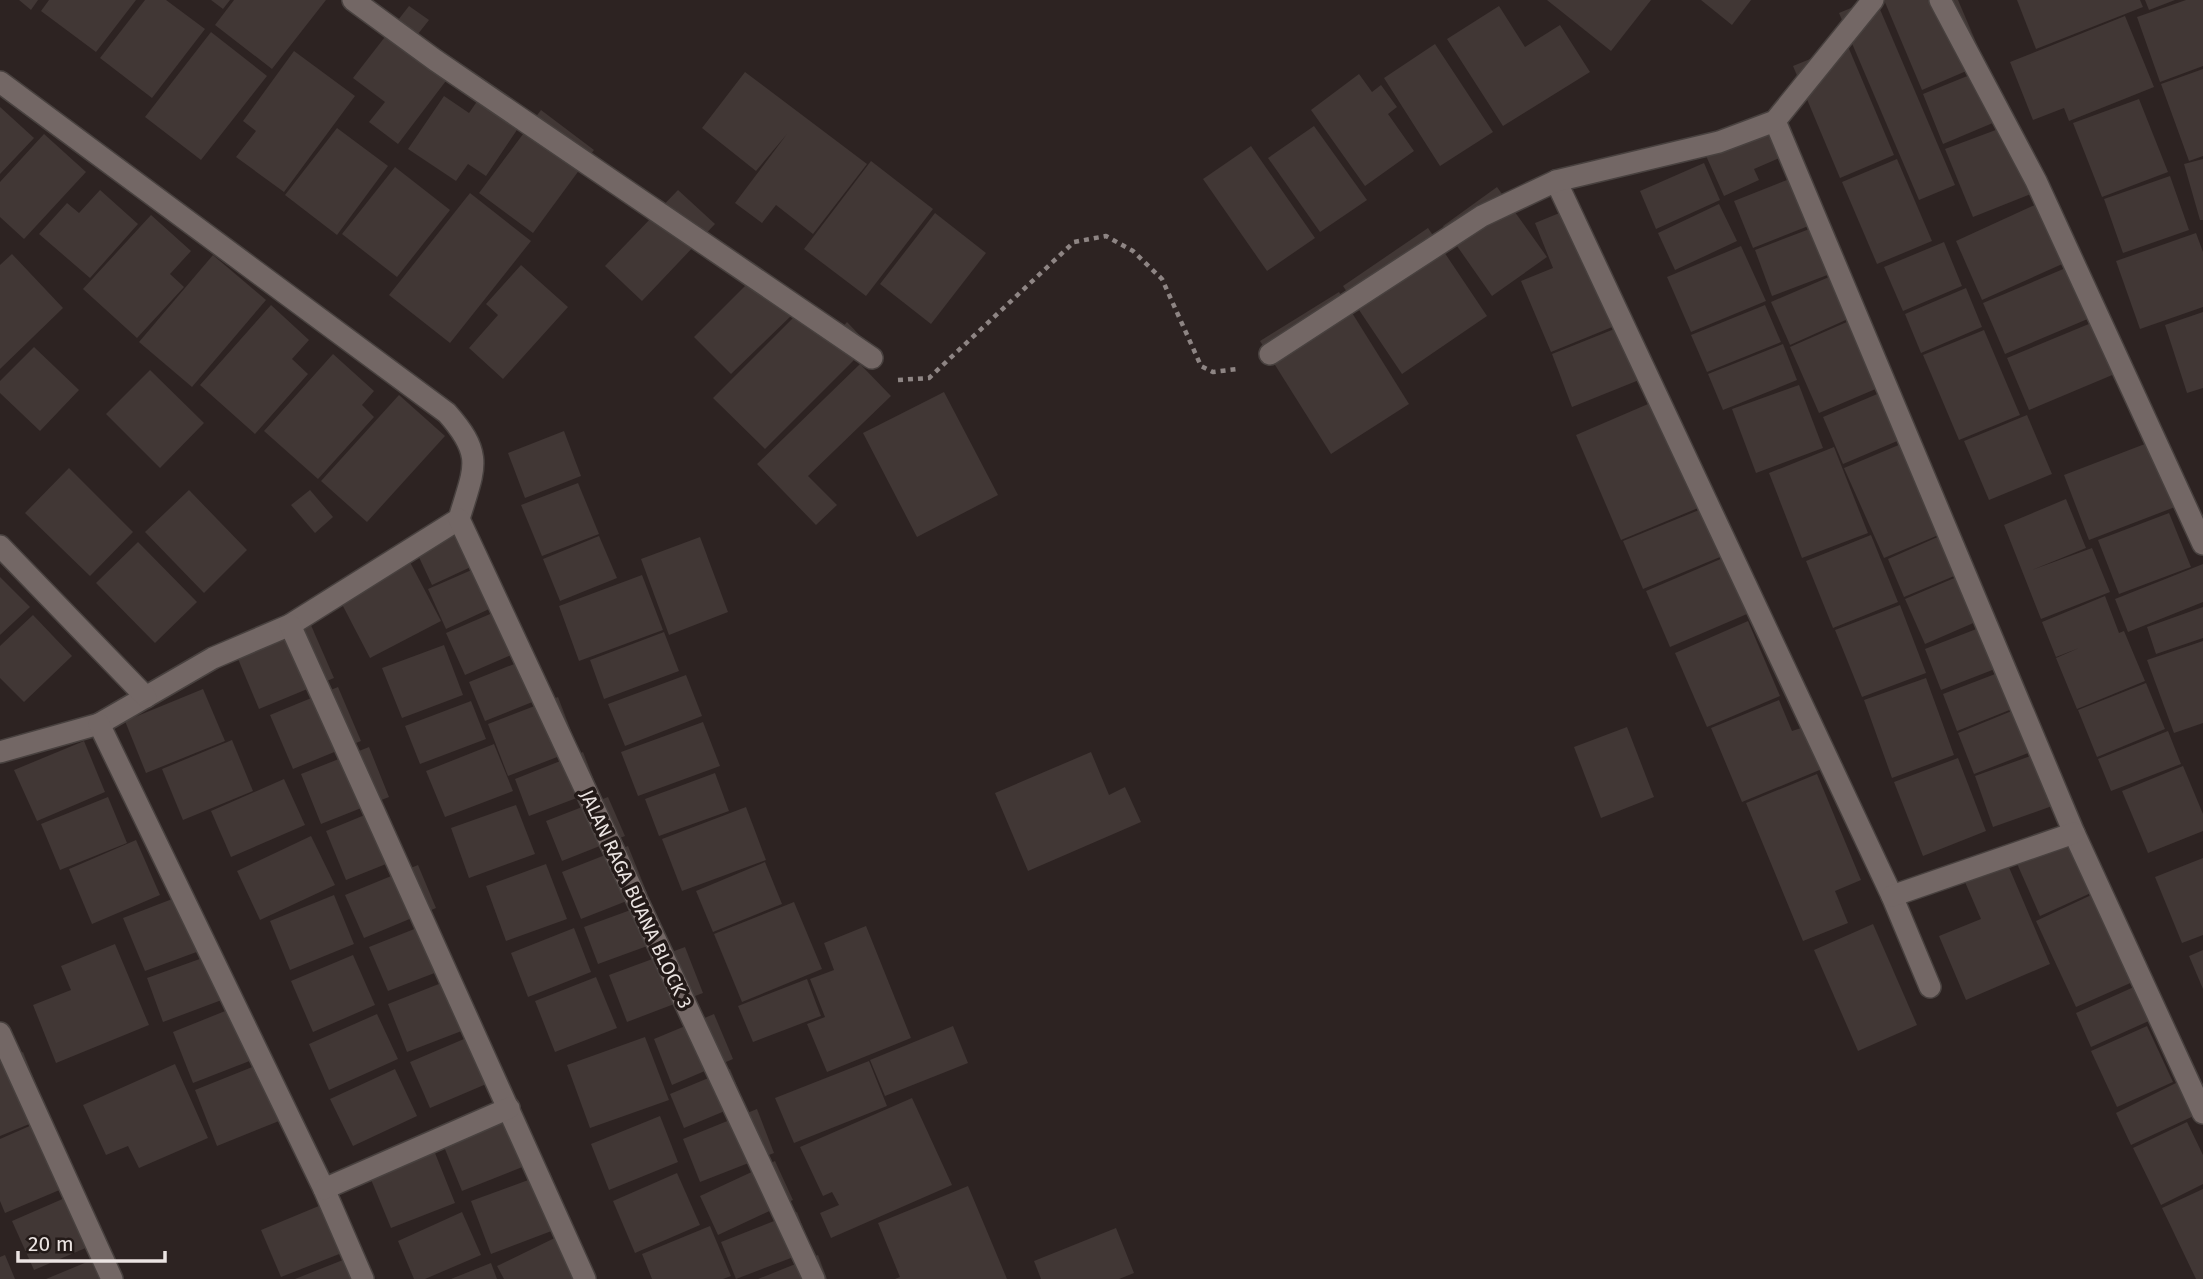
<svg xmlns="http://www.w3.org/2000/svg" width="2203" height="1279" font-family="'Fira Sans',sans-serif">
	<rect width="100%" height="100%" fill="#2d2322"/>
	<!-- building -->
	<g fill="#413735">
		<path d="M19,0H38L31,10Z"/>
		<path d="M49,0H136L96,52L41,11Z"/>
		<path d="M145,0H166L205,29L152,98L100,58Z"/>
		<path d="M211,0H230L223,9Z"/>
		<path d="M234,0H326L272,69L215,25Z"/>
		<path d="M1547,0H1651L1611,51Z"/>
		<path d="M1701,0H1751L1732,25Z"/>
		<path d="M1870,0H1876L1955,185L1919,200L1839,13Z"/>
		<path d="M1884,0H1958L1985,63L1922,90Z"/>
		<path d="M2017,0H2140L2143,7L2036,49Z"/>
		<path d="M2145,0H2175L2149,10Z"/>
		<path d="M2186,0H2203V66L2160,82L2137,17Z"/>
		<path d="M409,6L429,20L418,34L458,65L398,144L369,122L385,102L353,78Z"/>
		<path d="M1499,6L1525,47L1560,25L1590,72L1503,126L1447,39Z"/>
		<path d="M2125,16L2154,87L2069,121L2064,108L2033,120L2010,62Z"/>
		<path d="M211,32L267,76L201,160L145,117Z"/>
		<path d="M1435,44L1493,132L1440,166L1384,78Z"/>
		<path d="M1847,44L1894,155L1840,178L1793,66Z"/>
		<path d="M294,51L355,96L284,192L236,157L256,131L243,121Z"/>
		<path d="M1987,68L2007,117L1943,144L1923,94Z"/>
		<path d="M2203,69V156L2189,161L2161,84Z"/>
		<path d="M745,72L867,164L813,234L776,205L762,223L735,203L787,134L756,171L702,128Z"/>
		<path d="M1359,74L1372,92L1381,85L1397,107L1388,114L1414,151L1365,186L1311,110Z"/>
		<path d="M487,87L527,115L486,176L468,164L456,181L408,149L444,96L469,113Z"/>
		<path d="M2139,99L2168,172L2102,197L2073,123Z"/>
		<path d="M0,107L34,138L0,174Z"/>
		<path d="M541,110L594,150L533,233L479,193Z"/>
		<path d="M1766,121L1782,157L1754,169L1759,180L1724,196L1703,149Z"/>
		<path d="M2009,125L2036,192L1973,217L1945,149Z"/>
		<path d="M1314,126L1367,200L1320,232L1268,158Z"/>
		<path d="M337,128L388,166L337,235L285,195Z"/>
		<path d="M44,134L86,172L24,239L0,217V182Z"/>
		<path d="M1251,146L1315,238L1267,271L1203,179Z"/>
		<path d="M1897,159L1932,241L1877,264L1842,182Z"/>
		<path d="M2203,159V220H2200L2184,164Z"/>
		<path d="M871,161L933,209L866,296L804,249Z"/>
		<path d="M1704,163L1720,200L1656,229L1640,191Z"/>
		<path d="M395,167L450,210L397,277L342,234Z"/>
		<path d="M1797,176L1816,223L1753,248L1734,201Z"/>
		<path d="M2170,176L2189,230L2123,253L2104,199Z"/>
		<path d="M1497,187L1547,257L1492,296L1443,226Z"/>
		<path d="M100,190L138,224L90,278L39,234L67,203L79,213Z"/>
		<path d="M678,190L715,224L642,301L605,266Z"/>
		<path d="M470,193L531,241L450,343L389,295Z"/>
		<path d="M2041,202L2069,261L1982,300L1956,241Z"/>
		<path d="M1719,204L1737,241L1675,270L1658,233Z"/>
		<path d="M1579,205L1627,321L1551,352L1521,281L1553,268L1535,223Z"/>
		<path d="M935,213L986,253L931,324L880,284Z"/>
		<path d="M151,215L191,251L170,274L184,287L137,338L83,289Z"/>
		<path d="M1428,228L1487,316L1402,374L1343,286Z"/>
		<path d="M1812,228L1830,274L1772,296L1755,250Z"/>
		<path d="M2196,233L2203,252V307L2140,329L2116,261Z"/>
		<path d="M1944,242L1962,286L1903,311L1884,267Z"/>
		<path d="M1741,246L1766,301L1691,332L1667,277Z"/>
		<path d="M12,254L63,308L0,369V265Z"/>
		<path d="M213,255L266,300L192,387L139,342Z"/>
		<path d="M521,265L568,307L503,379L469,348L498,315L486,304Z"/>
		<path d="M2068,267L2090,318L2005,354L1983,303Z"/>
		<path d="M756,275L794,313L731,374L694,337Z"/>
		<path d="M1829,277L1848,319L1790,345L1771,302Z"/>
		<path d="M1966,288L1982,327L1921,353L1905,314Z"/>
		<path d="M1339,292L1409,404L1331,454L1260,341Z"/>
		<path d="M271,305L309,340L292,359L308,374L255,434L200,385Z"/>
		<path d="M1765,305L1781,342L1707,372L1691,335Z"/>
		<path d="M802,309L832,339L847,322L869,345L765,449L713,398Z"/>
		<path d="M2203,312V388L2187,393L2165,325Z"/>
		<path d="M1849,321L1878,388L1819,413L1790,347Z"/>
		<path d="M2096,321L2117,373L2029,410L2007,358Z"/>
		<path d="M1632,322L1654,374L1572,407L1552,354Z"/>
		<path d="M1984,330L2020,415L1959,440L1923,355Z"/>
		<path d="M1783,344L1797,380L1723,410L1708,374Z"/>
		<path d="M34,347L79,390L40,431L0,393V381Z"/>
		<path d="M333,354L374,391L362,405L374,417L318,479L264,431Z"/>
		<path d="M860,364L891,396L808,476L837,505L816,525L757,464Z"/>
		<path d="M150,370L204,423L160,468L106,414Z"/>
		<path d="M1799,385L1823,448L1756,473L1732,409Z"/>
		<path d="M944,392L998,495L917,537L863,433Z"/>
		<path d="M1882,392L1902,439L1843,464L1823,417Z"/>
		<path d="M399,395L445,436L367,522L321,481Z"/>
		<path d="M1655,401L1715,501L1621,540L1576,435Z"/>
		<path d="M2027,415L2052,474L1989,500L1964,441Z"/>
		<path d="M564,431L581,476L525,498L508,453Z"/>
		<path d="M2150,442L2175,507L2089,540L2064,475Z"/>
		<path d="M1901,444L1941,534L1884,558L1844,468Z"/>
		<path d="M1834,447L1868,533L1802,558L1769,473Z"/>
		<path d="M69,468L133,532L90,576L25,513Z"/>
		<path d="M578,483L599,534L542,556L521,505Z"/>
		<path d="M189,490L247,550L204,593L145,532Z"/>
		<path d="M310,490L333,517L315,533L291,505Z"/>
		<path d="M2066,499L2086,548L2032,570L2092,548L2110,592L2041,619L2004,525Z"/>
		<path d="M1699,510L1720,557L1643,589L1623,541Z"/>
		<path d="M466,512L488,559L432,585L410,538Z"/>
		<path d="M2169,513L2191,567L2119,594L2098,540Z"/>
		<path d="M1871,535L1898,602L1833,628L1806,561Z"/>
		<path d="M1942,535L1959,574L1904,597L1888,559Z"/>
		<path d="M599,536L617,578L560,601L543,559Z"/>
		<path d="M700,537L728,612L669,635L641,559Z"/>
		<path d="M138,542L197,602L155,643L96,583Z"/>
		<path d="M402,547L441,621L370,658L332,585Z"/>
		<path d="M1723,558L1747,614L1670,647L1646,591Z"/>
		<path d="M2203,564V602L2128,632L2115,599Z"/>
		<path d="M483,565L500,604L446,629L428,589Z"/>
		<path d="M642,575L663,630L579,661L559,606Z"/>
		<path d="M1959,576L1978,621L1925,644L1905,599Z"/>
		<path d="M0,577L30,607L0,635Z"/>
		<path d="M2105,596L2119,633L2124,631L2145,681L2077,709L2056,658L2079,648L2056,657L2042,622Z"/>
		<path d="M1900,605L1926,673L1862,697L1835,630Z"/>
		<path d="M2203,607V638L2156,654L2147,627Z"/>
		<path d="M504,608L523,650L465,675L446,633Z"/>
		<path d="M33,615L72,656L24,702L0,678V646Z"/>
		<path d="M307,616L334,678L259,709L233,647Z"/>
		<path d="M1748,621L1780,696L1707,727L1675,653Z"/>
		<path d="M1984,626L2000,667L1941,690L1925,649Z"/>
		<path d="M664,632L679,671L604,699L590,660Z"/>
		<path d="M2203,641V723L2174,733L2147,660Z"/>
		<path d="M444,645L463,695L402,718L382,668Z"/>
		<path d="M529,658L545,697L485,721L469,682Z"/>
		<path d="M2003,671L2017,707L1957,731L1943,694Z"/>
		<path d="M686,675L702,716L625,746L608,704Z"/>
		<path d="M1926,678L1954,755L1892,778L1864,700Z"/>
		<path d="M2146,683L2165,729L2097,757L2078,710Z"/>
		<path d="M338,687L361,741L293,769L270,715Z"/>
		<path d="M203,689L225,741L146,773L125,721Z"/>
		<path d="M558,697L578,749L508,776L488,724Z"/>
		<path d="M1779,700L1792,731L1804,727L1822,769L1742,802L1711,728Z"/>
		<path d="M471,701L486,739L420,764L405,726Z"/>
		<path d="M2019,708L2036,750L1974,774L1958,733Z"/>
		<path d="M703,722L720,766L638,796L621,752Z"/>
		<path d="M1627,727L1654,797L1601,818L1574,747Z"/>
		<path d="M2168,731L2181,764L2111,791L2098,759Z"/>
		<path d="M232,740L253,791L183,820L162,769Z"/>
		<path d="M84,741L105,792L37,821L14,770Z"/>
		<path d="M494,744L513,791L445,817L426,771Z"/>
		<path d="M369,747L389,797L321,824L301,774Z"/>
		<path d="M583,752L598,790L529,816L515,779Z"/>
		<path d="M1091,752L1109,795L1125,787L1141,822L1028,871L995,793Z"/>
		<path d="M2036,754L2055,805L1993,827L1975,776Z"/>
		<path d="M1958,758L1986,831L1923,856L1894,782Z"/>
		<path d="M2183,766L2203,814V831L2148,853L2122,791Z"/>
		<path d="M715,773L729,811L659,836L645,799Z"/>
		<path d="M1817,774L1861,880L1835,891L1848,923L1803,941L1746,803Z"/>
		<path d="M284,779L305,825L231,857L211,811Z"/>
		<path d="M108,797L127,843L60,870L41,824Z"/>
		<path d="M608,797L625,836L562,861L546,821Z"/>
		<path d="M516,805L535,854L469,878L451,828Z"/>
		<path d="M384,807L406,856L346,880L326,831Z"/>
		<path d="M746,807L766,860L682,891L662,839Z"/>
		<path d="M2077,832L2102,888L2040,916L2015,859Z"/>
		<path d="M311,836L335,885L260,920L237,871Z"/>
		<path d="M136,840L160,895L92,924L69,869Z"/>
		<path d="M628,846L647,893L581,919L562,872Z"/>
		<path d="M2203,858V935L2182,943L2155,877Z"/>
		<path d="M765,862L782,904L713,932L696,891Z"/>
		<path d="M546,864L567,919L506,941L486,886Z"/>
		<path d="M418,865L436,908L364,938L345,895Z"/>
		<path d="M2008,865L2050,964L1966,1000L1939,936L1981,919L1965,882Z"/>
		<path d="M2104,889L2144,977L2076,1007L2036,921Z"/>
		<path d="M334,895L354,944L290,970L270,921Z"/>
		<path d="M180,896L202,950L145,971L123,918Z"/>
		<path d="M794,902L822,969L742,1002L714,934Z"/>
		<path d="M647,904L661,941L598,964L584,927Z"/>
		<path d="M432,922L450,967L388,991L369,947Z"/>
		<path d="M1873,924L1917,1025L1858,1051L1814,950Z"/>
		<path d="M866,926L911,1038L827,1072L807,1024L825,1017L810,979L834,970L824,943Z"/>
		<path d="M574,928L591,972L528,997L511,953Z"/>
		<path d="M115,944L149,1025L56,1063L33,1005L71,990L61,966Z"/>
		<path d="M685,947L703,993L627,1022L609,975Z"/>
		<path d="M2203,950V989L2189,956Z"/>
		<path d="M219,952L235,995L163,1022L147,978Z"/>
		<path d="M353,955L375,1005L313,1032L291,981Z"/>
		<path d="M596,977L617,1028L555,1052L535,1001Z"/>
		<path d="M454,978L472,1027L407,1052L388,1004Z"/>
		<path d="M807,979L821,1016L753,1042L738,1006Z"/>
		<path d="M2136,986L2151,1020L2091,1047L2076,1013Z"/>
		<path d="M245,1003L265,1055L193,1083L173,1032Z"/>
		<path d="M377,1014L398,1059L329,1090L309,1044Z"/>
		<path d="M714,1014L733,1059L672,1085L654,1039Z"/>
		<path d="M953,1026L968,1063L885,1096L870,1060Z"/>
		<path d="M2147,1026L2173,1082L2117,1107L2091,1051Z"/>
		<path d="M485,1030L505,1076L430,1108L410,1062Z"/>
		<path d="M645,1037L669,1100L590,1128L567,1065Z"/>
		<path d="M23,1052L49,1116L0,1136V1062Z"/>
		<path d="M869,1061L887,1106L794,1143L775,1098Z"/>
		<path d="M262,1063L284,1119L217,1146L195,1090Z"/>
		<path d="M175,1064L208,1138L139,1168L128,1146L106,1155L83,1105Z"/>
		<path d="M395,1069L417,1116L353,1146L330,1099Z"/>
		<path d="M730,1069L744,1103L684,1128L670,1094Z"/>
		<path d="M2182,1080L2198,1114L2131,1145L2116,1113Z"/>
		<path d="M912,1098L952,1185L831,1238L820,1213L839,1205L832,1192L823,1196L800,1147Z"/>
		<path d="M516,1101L540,1160L462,1191L438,1132Z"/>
		<path d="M757,1109L774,1153L700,1182L683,1139Z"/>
		<path d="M660,1116L678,1162L609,1190L591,1144Z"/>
		<path d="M41,1121L69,1186L5,1213L0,1201V1139Z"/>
		<path d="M2187,1122L2203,1155V1184L2161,1205L2133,1148Z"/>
		<path d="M429,1138L455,1203L391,1228L365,1165Z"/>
		<path d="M775,1161L793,1200L718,1235L700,1196Z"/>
		<path d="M550,1172L570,1224L491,1254L471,1201Z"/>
		<path d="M677,1173L700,1225L635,1253L613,1201Z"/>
		<path d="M968,1186L1007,1279H895L900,1277L878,1223Z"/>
		<path d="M2203,1189V1279H2196L2162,1208Z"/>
		<path d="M74,1194L95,1244L34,1270L12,1221Z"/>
		<path d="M338,1198L357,1247L281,1277L261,1230Z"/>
		<path d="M462,1212L481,1255L425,1279H414L398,1241Z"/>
		<path d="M797,1212L812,1250L736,1279L721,1242Z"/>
		<path d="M710,1226L731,1276L723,1279H652L642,1254Z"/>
		<path d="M1116,1228L1134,1273L1119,1279H1041L1034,1261Z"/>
		<path d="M569,1231L575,1279H504L497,1266Z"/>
		<path d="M111,1252L122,1279H46Z"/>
		<path d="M5,1255L15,1279H0V1257Z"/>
		<path d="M818,1255L827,1279H758Z"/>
		<path d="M353,1256L362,1279H295Z"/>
		<path d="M491,1263L497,1279H451Z"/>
	</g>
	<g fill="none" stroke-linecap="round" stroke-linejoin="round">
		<defs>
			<g id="minor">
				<path d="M353,0L435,60L872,358"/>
				<path d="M1940,0L2036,181L2203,544"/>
				<path d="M0,82L447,413C485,456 474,468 459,519L290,625L213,658L99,724L0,752"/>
				<path d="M1775,121L2074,833L2203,1113"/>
				<path d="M1556,181L1892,896L1930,987"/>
				<path d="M1270,354L1482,216L1556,181L1719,142L1775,121L1873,0"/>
				<path d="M459,519L814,1279"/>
				<path d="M0,546L146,697"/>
				<path d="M290,625L585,1279"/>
				<path d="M99,724L324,1189L363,1279"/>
				<path d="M1892,896L2074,833"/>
				<path d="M0,1033L112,1279"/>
				<path d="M324,1189L509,1108"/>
			</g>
		</defs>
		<!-- minor casing -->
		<use href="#minor" stroke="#48413f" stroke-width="24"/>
		<!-- path -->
		<path stroke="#8e8584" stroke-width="4.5" stroke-dasharray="5 5" stroke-linecap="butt" d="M898,380L929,378L1074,242L1106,236L1133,251L1162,279L1201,366L1213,372L1237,369"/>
		<!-- minor -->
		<use href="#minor" stroke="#736765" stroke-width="21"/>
	</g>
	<g text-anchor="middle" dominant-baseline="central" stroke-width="7" stroke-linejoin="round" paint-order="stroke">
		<!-- street labels -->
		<g font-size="19" fill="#ebe4e2" stroke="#231a18">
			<text transform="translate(636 899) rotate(65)">JALAN RAGA BUANA BLOCK 3</text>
		</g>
	</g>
	<!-- scale -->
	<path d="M18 1251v10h147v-10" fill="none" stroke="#ebe4e2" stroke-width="3.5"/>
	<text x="28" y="1251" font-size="21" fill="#ebe4e2" stroke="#231a18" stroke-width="5" paint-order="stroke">20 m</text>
</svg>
